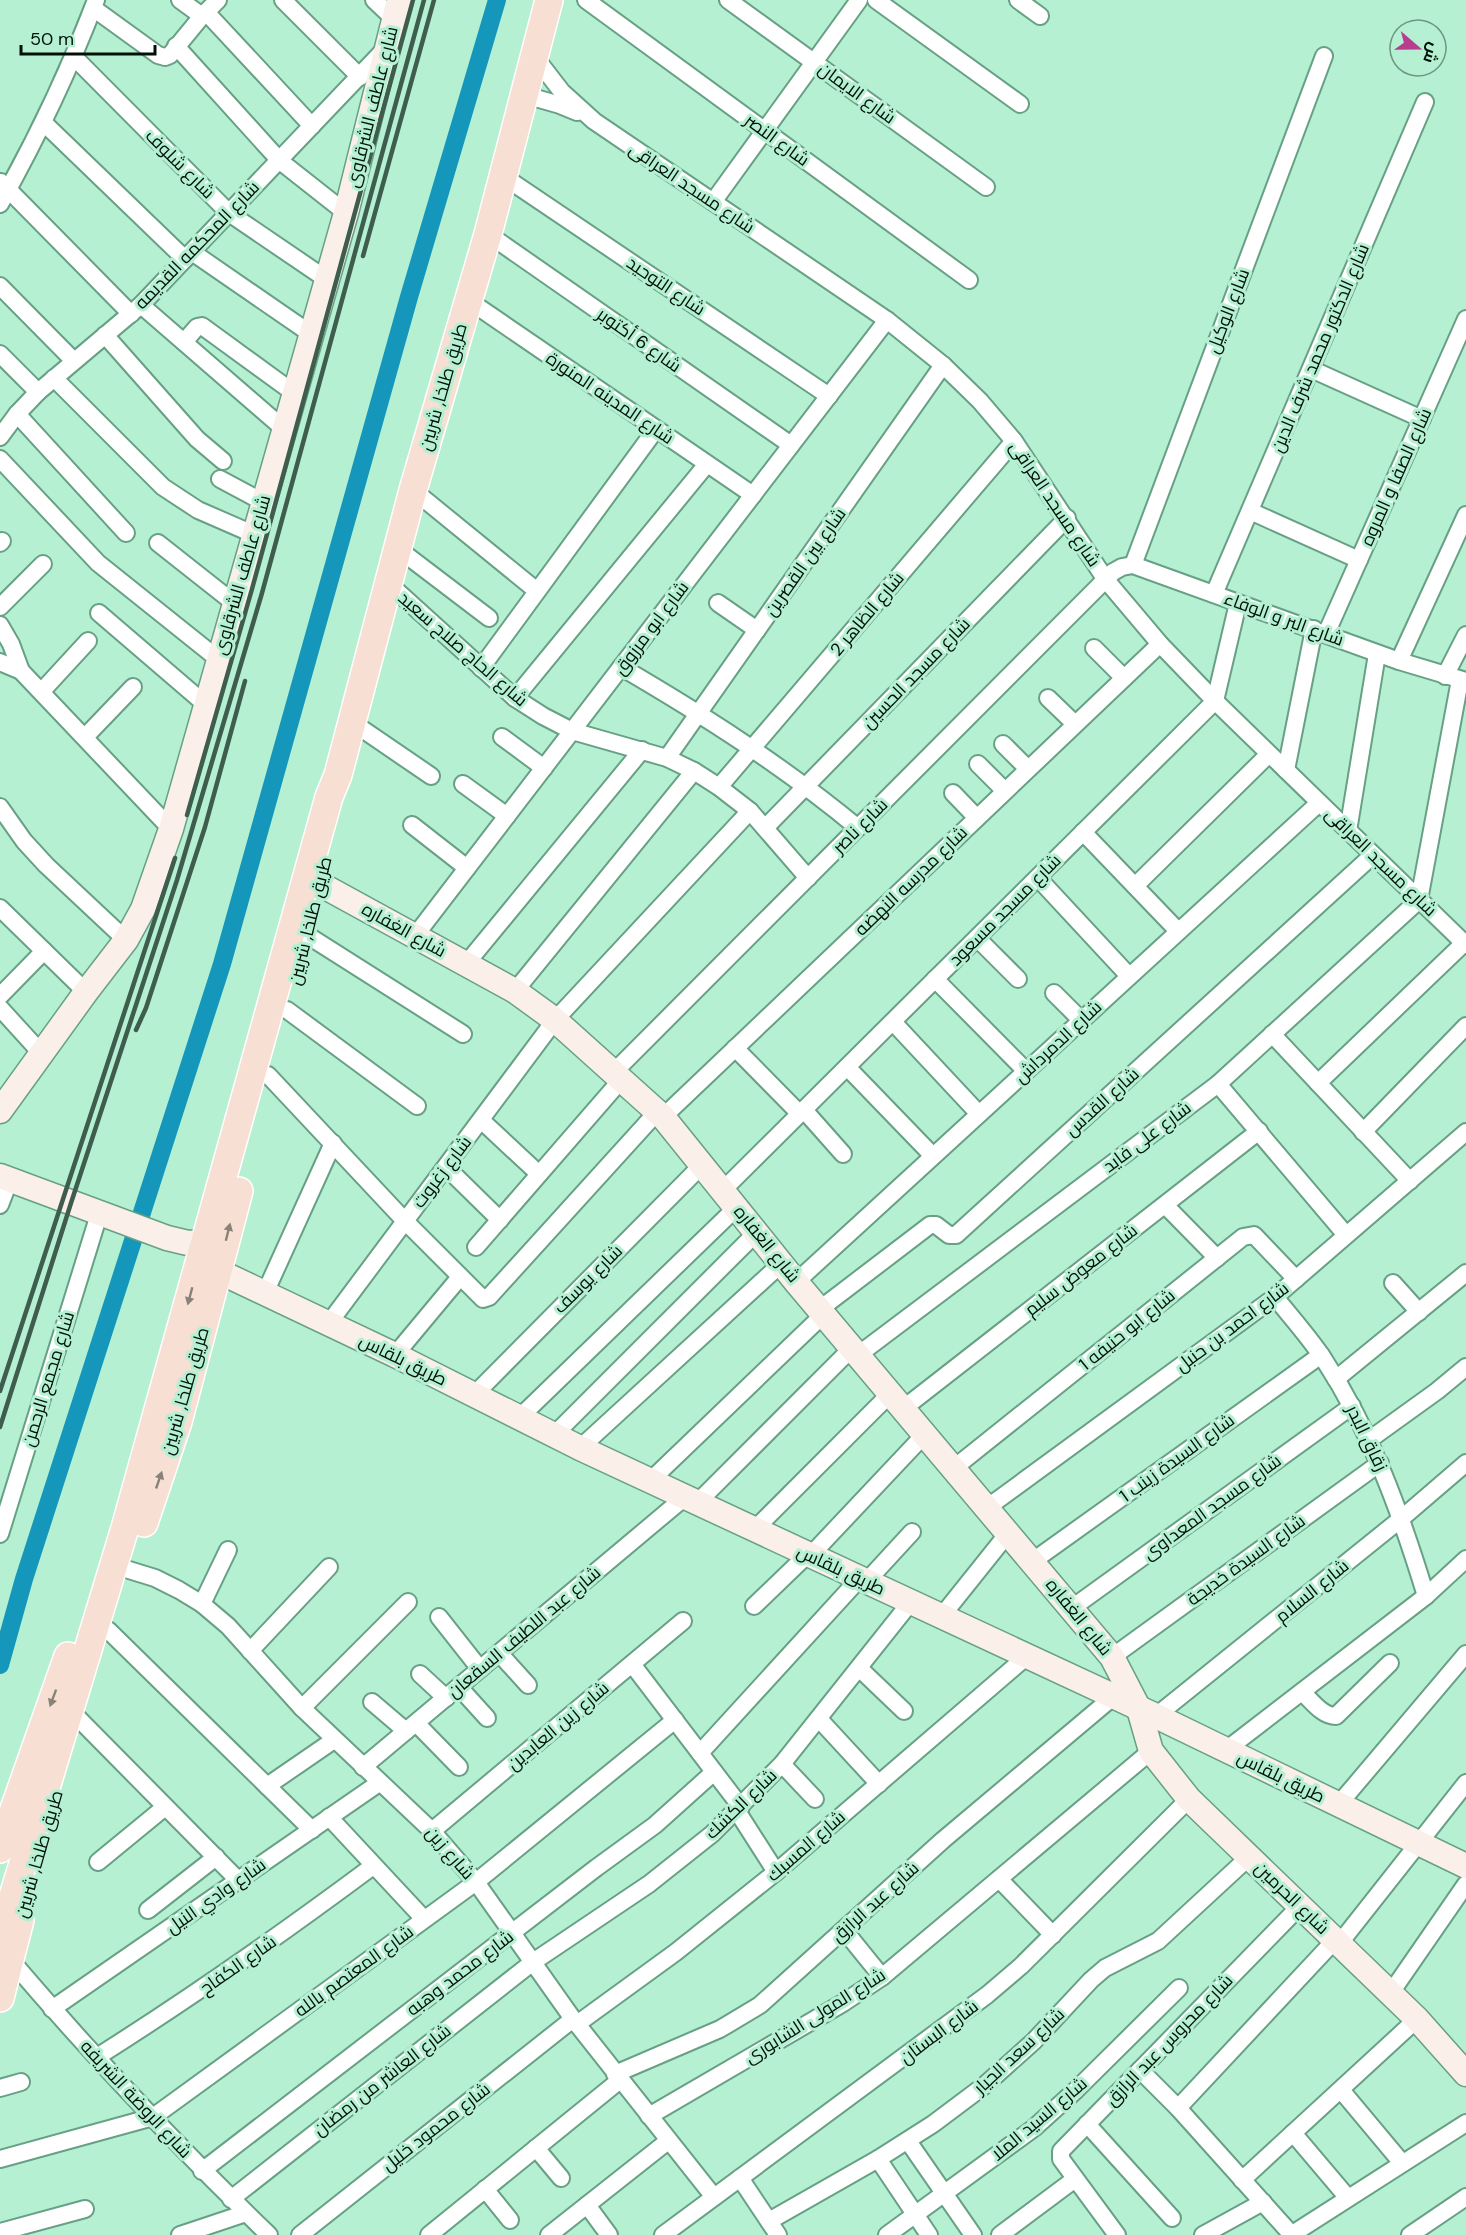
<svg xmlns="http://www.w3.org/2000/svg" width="1466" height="2235" font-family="'DM Sans',Cairo,sans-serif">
	<rect width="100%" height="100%" fill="#b5f0d3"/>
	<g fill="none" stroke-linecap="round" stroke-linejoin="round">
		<!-- canal -->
		<path stroke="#1497bb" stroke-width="18" d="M0,1665L24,1579L222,964L409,297L497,0"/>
		<defs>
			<g id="street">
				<path d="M180,0L202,16"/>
				<path d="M283,0L360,77"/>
				<path d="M374,0L394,19"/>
				<path d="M586,0L969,280"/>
				<path d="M728,0L986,187"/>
				<path d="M876,0L1020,104"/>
				<path d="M1018,0L1040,16"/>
				<path d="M93,8L158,55L165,57L170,55L202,16L218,0"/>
				<path d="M206,12L312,126"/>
				<path d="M176,46L280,161L346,213"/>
				<path d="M74,57L229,213L326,279"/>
				<path d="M535,57L562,92L594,121L887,320L943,365L980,401L1014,441L1106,580L1160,644L1215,701L1466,945"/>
				<path d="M525,95L560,105L577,112"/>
				<path d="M44,123L185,259"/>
				<path d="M503,176L829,396"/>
				<path d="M1,182L131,314"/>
				<path d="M713,202L859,0"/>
				<path d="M0,204C37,138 69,71 96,0"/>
				<path d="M488,234L791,445"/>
				<path d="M192,252L311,334"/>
				<path d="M0,286L74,361"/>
				<path d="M468,300L753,495"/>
				<path d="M141,305L284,429"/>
				<path d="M105,335L197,439L223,461"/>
				<path d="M184,342L197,327L202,326L294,393"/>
				<path d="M0,354L38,392"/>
				<path d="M1311,369L1422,419"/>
				<path d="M54,378L163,487L198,510L253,534"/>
				<path d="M17,414L126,533"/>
				<path d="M0,437L17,414L38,392L141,305L385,49"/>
				<path d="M0,459L98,563L218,659"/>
				<path d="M220,479L263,502"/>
				<path d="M413,490L537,591"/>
				<path d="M1250,511L1359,560"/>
				<path d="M0,543L2,541"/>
				<path d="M158,543L234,603"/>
				<path d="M397,548L489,618"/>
				<path d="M1133,565L1324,56"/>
				<path d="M388,583L515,698L543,716L572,731L667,758L694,771L719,787L750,811L808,878"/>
				<path d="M1214,594L1425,102"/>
				<path d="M718,603L757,630"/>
				<path d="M0,607L43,564"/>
				<path d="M99,613L205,704"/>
				<path d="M0,625L11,644L21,671"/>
				<path d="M1326,634L1466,319"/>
				<path d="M1094,648L1124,678"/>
				<path d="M1399,661L1466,515"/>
				<path d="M0,662L21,671L171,829"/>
				<path d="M621,667C705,716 783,766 858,828"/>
				<path d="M481,668L656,429"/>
				<path d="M1445,676L1466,635"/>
				<path d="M42,691L88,641"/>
				<path d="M515,698L707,464"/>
				<path d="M1048,698L1075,724"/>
				<path d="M352,722L431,776"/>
				<path d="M85,737L133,687"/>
				<path d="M502,737L544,768"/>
				<path d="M1003,744L1028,769"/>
				<path d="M667,758L943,365"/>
				<path d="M978,764L1005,791"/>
				<path d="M1286,770L1314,629"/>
				<path d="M463,784L507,816"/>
				<path d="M719,787L1014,441"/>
				<path d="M953,793L977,818"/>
				<path d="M0,807L24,841L46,865L126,940"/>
				<path d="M412,825L467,868"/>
				<path d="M765,828L1067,518"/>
				<path d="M1348,831L1377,654"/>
				<path d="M1083,832L1178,931"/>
				<path d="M1038,878L1129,976"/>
				<path d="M1135,886L1269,754"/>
				<path d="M0,908L86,992"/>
				<path d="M307,935L463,1034"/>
				<path d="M415,936L887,320"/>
				<path d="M977,938L1018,979"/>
				<path d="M466,964L642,750"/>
				<path d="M935,979L1026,1071"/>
				<path d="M515,991L694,771"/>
				<path d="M1054,993L1081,1020"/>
				<path d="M0,996L44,951"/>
				<path d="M0,1008L42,1054"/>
				<path d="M287,1010L417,1106"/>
				<path d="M893,1022L979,1114"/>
				<path d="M1272,1034L1410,1181"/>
				<path d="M735,1048L800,1114"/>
				<path d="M847,1067L933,1156"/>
				<path d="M613,1073L1113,572L1122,567L1133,565L1399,661L1466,681"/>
				<path d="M268,1075L405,1221L483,1299L489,1297L657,1112"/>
				<path d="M1318,1083L1464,943"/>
				<path d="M1218,1084L1346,1235"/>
				<path d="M804,1110L843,1154"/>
				<path d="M663,1117L1160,644"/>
				<path d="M481,1120L539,1174"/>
				<path d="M1363,1132L1466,1026"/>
				<path d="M446,1167L500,1220"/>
				<path d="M723,1190L1215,701L1238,603"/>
				<path d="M0,1205L5,1192"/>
				<path d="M1165,1205L1217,1258"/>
				<path d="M476,1247L621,1080"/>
				<path d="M796,1282L1319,803"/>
				<path d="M1393,1283L1419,1312"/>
				<path d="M265,1293L333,1143"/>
				<path d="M1275,1297C1291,1317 1309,1337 1323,1358C1372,1433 1400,1511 1426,1596"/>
				<path d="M820,1309L930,1225H936L949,1235H956L1373,855"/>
				<path d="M329,1323L555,1020L750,811"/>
				<path d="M395,1355L460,1277"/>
				<path d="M858,1355L1218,1084L1419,900L1460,680"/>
				<path d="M1336,1379L1466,1273"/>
				<path d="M474,1395L703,1164"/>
				<path d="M904,1408L1259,1131"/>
				<path d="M519,1418L737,1207"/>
				<path d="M554,1435L757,1232"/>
				<path d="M1369,1440L1437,1391L1466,1367"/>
				<path d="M580,1448L782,1263"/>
				<path d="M954,1468L1243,1237L1254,1235L1296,1279"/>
				<path d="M650,1481L824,1314"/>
				<path d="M697,1503L852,1348"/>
				<path d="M988,1507L1275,1297L1466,1132"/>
				<path d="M754,1530L891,1393"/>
				<path d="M0,1534L96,1224"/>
				<path d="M810,1556L925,1434"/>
				<path d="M1033,1561L1321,1355"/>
				<path d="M129,1570L155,1578L179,1590L202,1604L228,1626L302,1708L432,1831L476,1882L573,2019L714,2197"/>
				<path d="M866,1582L912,1532"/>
				<path d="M202,1604L228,1550"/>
				<path d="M754,1606L807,1555"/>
				<path d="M1072,1608L1352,1406"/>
				<path d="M439,1617L480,1669"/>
				<path d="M941,1617L1009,1532"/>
				<path d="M108,1630L312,1830"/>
				<path d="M250,1651L329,1567"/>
				<path d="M499,1653L528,1685"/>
				<path d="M1112,1657L1380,1463"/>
				<path d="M632,1664L741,1807"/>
				<path d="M859,1668L904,1711"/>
				<path d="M420,1674L446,1698"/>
				<path d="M459,1687L487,1718"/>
				<path d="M1302,1692C1312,1701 1322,1716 1336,1716L1390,1663"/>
				<path d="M372,1702L406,1731"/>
				<path d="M302,1708L408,1602"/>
				<path d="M1156,1716L1402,1518L1466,1463"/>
				<path d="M78,1718L238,1880"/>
				<path d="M819,1719L879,1784"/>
				<path d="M416,1723L459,1767"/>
				<path d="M1226,1750L1426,1596L1466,1559"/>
				<path d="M700,1753L859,1579"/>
				<path d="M782,1764L815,1799"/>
				<path d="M363,1767L685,1497"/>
				<path d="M267,1786L334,1740"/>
				<path d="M1339,1804L1466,1654"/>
				<path d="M737,1811L776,1872"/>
				<path d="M329,1817L424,1919"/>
				<path d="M432,1831L683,1621"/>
				<path d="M98,1862L165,1807"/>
				<path d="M999,1879L1053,1935"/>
				<path d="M148,1910L216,1857"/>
				<path d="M844,1930L882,1977"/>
				<path d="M1339,1944L1466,1783"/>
				<path d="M9,1958C91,2054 178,2147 269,2235"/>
				<path d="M1390,1994L1466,1884"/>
				<path d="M52,2009L379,1783"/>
				<path d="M577,2024L676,1952L776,1872L1026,1657"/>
				<path d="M97,2057C192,1997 283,1933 373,1866"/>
				<path d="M1140,2070L1178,2108L1292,2235"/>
				<path d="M615,2074L720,2029L760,2005L943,1840L1113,1697"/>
				<path d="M0,2088L21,2082"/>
				<path d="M1341,2090L1402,2163"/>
				<path d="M1178,2108L1335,1940"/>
				<path d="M649,2116L843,2003L882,1977L1151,1751"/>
				<path d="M1087,2124L1172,2218"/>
				<path d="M1293,2133L1348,2198"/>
				<path d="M908,2141L973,2235"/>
				<path d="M536,2148L561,2178"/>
				<path d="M0,2159L153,2117L476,1882L675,1720"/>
				<path d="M878,2159L929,2235"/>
				<path d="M202,2171L596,1868L655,1825L714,1772"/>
				<path d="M740,2178L778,2235"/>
				<path d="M1242,2180L1417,2019"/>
				<path d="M485,2189L510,2220"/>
				<path d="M231,2199L533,1962L649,1884L712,1834L782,1764L910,1603"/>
				<path d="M587,2205L609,2235"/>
				<path d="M769,2221L878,2159L933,2124L985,2085L1034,2041L1091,1980L1105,1968L1158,1941L1249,1857"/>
				<path d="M0,2232L85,2209"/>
				<path d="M180,2235L246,2213"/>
				<path d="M300,2235L573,2019"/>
				<path d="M429,2235L620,2080"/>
				<path d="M549,2235L668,2141"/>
				<path d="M663,2235L987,1995L1021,1966L1189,1799"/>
				<path d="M887,2235L1034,2128L1076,2090L1179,1988"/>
				<path d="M1000,2235L1075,2179"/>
				<path d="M1117,2235L1061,2159V2151L1300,1906"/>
				<path d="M1203,2235L1263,2202"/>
				<path d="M1291,2235L1466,2123"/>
				<path d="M1410,2235L1466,2197"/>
			</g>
			<g id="secondary">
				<path d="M307,877L515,991L555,1020L663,1117L796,1282L1112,1657L1139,1709L1151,1751L1189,1799L1417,2019L1466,2074"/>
				<path d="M0,1111L86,992L126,940L143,909L171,829L346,213L399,0"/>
				<path d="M0,1176L167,1238L188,1243L205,1242"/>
				<path d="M218,1271L395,1355L580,1448L1156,1716L1466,1866"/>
			</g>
			<g id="primary">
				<path d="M144,1523L178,1422L239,1191"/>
				<path d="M0,1849L68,1656"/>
				<path d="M0,1939L125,1528L329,797L338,775L413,490L488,234L549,0"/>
				<path d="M0,1998L20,1920"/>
			</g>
		</defs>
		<!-- street casing -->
		<use href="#street" stroke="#67a085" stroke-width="20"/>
		<!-- secondary casing -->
		<use href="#secondary" stroke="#67a085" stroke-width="27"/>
		<!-- primary casing -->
		<use href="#primary" stroke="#fff" stroke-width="30"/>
		<!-- street -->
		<use href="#street" stroke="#fff" stroke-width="16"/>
		<!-- secondary -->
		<use href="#secondary" stroke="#fbefea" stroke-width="24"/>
		<!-- primary -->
		<use href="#primary" stroke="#f7dfd4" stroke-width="27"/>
		<!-- rail -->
		<g stroke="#3e5d4d" stroke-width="4.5">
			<path d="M363,256L434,0"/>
			<path d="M187,815L252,589L413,0"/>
			<path d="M136,1030L146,1008L205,827L245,681"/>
			<path d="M0,1391L175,858"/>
			<path d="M0,1427L71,1203L177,880L262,593L424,0"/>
		</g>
	</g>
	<!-- one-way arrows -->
	<defs><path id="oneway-solid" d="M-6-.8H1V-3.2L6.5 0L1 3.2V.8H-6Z" transform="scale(1.5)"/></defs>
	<g fill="#888278">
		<use href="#oneway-solid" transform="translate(228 1232) rotate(-76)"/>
		<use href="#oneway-solid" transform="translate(190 1296) rotate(105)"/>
		<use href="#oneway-solid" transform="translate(159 1480) rotate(-71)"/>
		<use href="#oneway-solid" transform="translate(53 1698) rotate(110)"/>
	</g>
	<g text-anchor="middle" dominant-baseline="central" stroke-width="6" stroke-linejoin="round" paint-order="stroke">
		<!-- street labels -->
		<g font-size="18" fill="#001108" stroke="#b5f0d3">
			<text transform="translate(857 93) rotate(36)">شارع الايمان</text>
			<text transform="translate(372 107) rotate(-76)">شارع عاطف الشرقاوى</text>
			<text transform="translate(777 140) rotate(36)">شارع النصر</text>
			<text transform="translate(180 164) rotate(45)">شارع شلوف</text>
			<text transform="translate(692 188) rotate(34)">شارع مسجد العراقى</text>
			<text transform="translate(197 245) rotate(-46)">شارع المحكمه القديمه</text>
			<text transform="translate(666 286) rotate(34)">شارع التوحيد</text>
			<text transform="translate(1228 311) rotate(-69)">شارع الوكيل</text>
			<text transform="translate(639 340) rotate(35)">شارع 6 أكتوبر</text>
			<text transform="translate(1320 348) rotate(-67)">شارع الدكتور محمد شرف الدين</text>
			<text transform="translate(443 387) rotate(-74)">طريق طلخا, شربين</text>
			<text transform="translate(610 398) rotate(34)">شارع المدينه المنورة</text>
			<text transform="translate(1396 477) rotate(-66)">شارع الصفا و المروه</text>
			<text transform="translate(1055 504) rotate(56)">شارع مسجد العراقى</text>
			<text transform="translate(805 562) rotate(-55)">شارع بين القصرين</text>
			<text transform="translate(242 575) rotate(-74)">شارع عاطف الشرقاوى</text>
			<text transform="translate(867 614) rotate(-50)">شارع الظاهر 2</text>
			<text transform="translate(1284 619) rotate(20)">شارع البر و الوفاء</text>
			<text transform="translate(651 628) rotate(-53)">شارع ابو مرزوق</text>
			<text transform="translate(463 649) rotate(41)">شارع الحاج صلاح سعيد</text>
			<text transform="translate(916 673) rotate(-46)">شارع مسجد الحسين</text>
			<text transform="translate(860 826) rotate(-45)">شارع ناصر</text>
			<text transform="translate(1381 862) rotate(44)">شارع مسجد العراقى</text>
			<text transform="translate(911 881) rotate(-44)">شارع مدرسه النهضه</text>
			<text transform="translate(1005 910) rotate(-45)">شارع مسجد مسعود</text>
			<text transform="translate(310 921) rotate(-76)">طريق طلخا, شربين</text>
			<text transform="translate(404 930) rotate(29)">شارع الغفاره</text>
			<text transform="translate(1058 1042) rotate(-43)">شارع الدمرداش</text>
			<text transform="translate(1102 1102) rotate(-42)">شارع القدس</text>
			<text transform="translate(1147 1137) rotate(-37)">شارع على فايد</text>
			<text transform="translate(442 1172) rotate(-53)">شارع زغروت</text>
			<text transform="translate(767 1244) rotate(51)">شارع الغفاره</text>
			<text transform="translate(1081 1270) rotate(-38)">شارع معوض سليم</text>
			<text transform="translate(588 1279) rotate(-45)">شارع يوسف</text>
			<text transform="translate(1232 1327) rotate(-37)">شارع احمد بن حنبل</text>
			<text transform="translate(1127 1330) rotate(-39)">شارع ابو حنيفه 1</text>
			<text transform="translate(403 1360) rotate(26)">طريق بلقاس</text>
			<text transform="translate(48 1379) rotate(-73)">شارع مجمع الرحمن</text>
			<text transform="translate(185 1391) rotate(-74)">طريق طلخا, شربين</text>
			<text transform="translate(1367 1438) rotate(64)">زقاق البدر</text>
			<text transform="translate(1177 1458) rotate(-36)">شارع السيدة زينب 1</text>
			<text transform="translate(1212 1507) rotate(-36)">شارع مسجد المعداوى</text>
			<text transform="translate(1246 1560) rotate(-36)">شارع السيدة خديجة</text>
			<text transform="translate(841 1570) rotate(25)">طريق بلقاس</text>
			<text transform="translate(1312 1591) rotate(-39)">شارع السلام</text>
			<text transform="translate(1079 1617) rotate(51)">شارع الغفاره</text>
			<text transform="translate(524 1632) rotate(-40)">شارع عبد اللطيف السقعان</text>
			<text transform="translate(558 1726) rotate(-40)">شارع زين العابدين</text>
			<text transform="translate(1281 1777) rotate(26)">طريق بلقاس</text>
			<text transform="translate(741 1804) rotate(-44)">شارع الكشك</text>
			<text transform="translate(806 1846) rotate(-41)">شارع المسبك</text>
			<text transform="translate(450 1853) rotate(49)">شارع زين</text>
			<text transform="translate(39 1854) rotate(-74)">طريق طلخا, شربين</text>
			<text transform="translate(216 1896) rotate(-35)">شارع وادي النيل</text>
			<text transform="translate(1292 1898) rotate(44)">شارع الحرمين</text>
			<text transform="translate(875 1902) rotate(-42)">شارع عبد الرازق</text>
			<text transform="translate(238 1965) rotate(-35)">شارع الكفاح</text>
			<text transform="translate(354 1971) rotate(-36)">شارع المعتصم بالله</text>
			<text transform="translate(460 1973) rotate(-37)">شارع محمد وهبه</text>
			<text transform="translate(815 2016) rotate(-32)">شارع المولى الشابورى</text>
			<text transform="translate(939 2032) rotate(-37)">شارع البستان</text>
			<text transform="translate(1169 2040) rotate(-46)">شارع محروس عبد الرازق</text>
			<text transform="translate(1019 2051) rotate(-43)">شارع سعد الجيار</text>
			<text transform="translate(382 2080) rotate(-38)">شارع العاشر من رمضان</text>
			<text transform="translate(136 2099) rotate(47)">شارع الروضة الشريفه</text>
			<text transform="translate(1039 2119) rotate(-40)">شارع السيد الملا</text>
			<text transform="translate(436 2127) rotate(-38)">شارع محمود خليل</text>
		</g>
	</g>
	<!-- north arrow -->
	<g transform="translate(1418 48) rotate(110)"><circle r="28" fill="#b5f0d3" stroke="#6d9782" stroke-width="1.5"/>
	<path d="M0-4.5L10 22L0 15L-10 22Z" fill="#b83d8f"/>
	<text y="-9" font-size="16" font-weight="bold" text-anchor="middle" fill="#001108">ش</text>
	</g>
	<!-- scale -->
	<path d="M21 45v9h134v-9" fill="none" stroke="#001108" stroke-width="3"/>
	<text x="30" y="45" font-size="18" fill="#001108" stroke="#b5f0d3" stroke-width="4.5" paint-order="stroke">50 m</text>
</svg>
